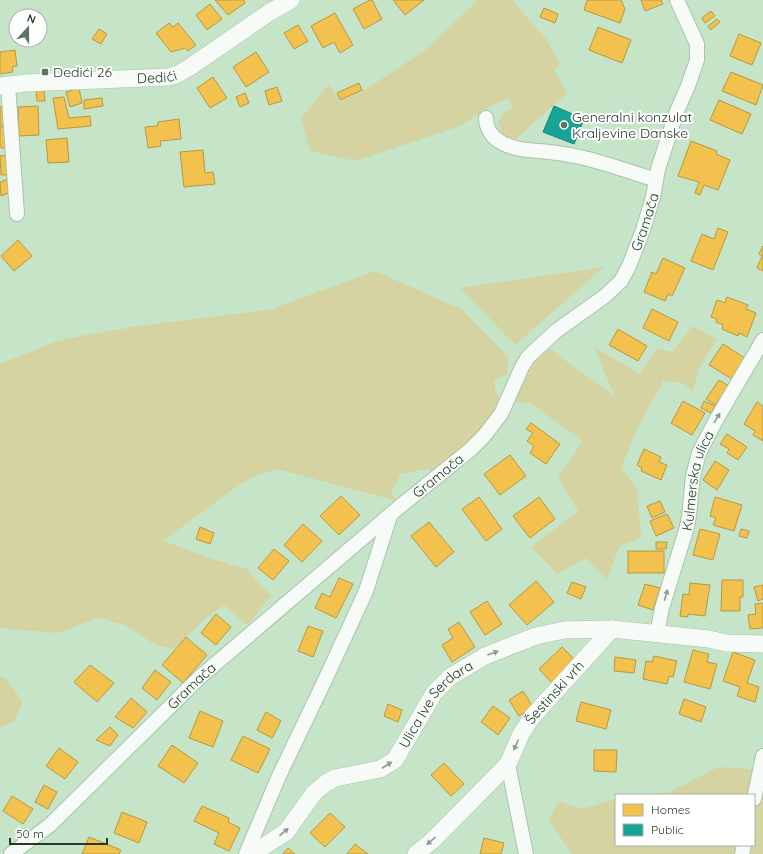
<svg xmlns="http://www.w3.org/2000/svg" width="763" height="854" font-family="Quicksand,sans-serif">
	<rect width="100%" height="100%" fill="#c6e5c8"/>
	<!-- green -->
	<g fill="#d5d3a1">
		<path d="M478,0H512L547,40L560,65L554,70L567,93L513,142L502,135L498,122L502,114L512,107L509,98L493,105L460,126L355,161L310,151L301,118L329,84L339,102L371,86L424,51Z"/>
		<path d="M604,267L515,345L460,288Z"/>
		<path d="M375,271L463,310L509,358L507,375L494,380L495,390L501,400C488,429 458,450 434,470H421L401,474L391,492L397,501L277,469L257,475L239,485L163,541L216,560L247,569L255,580L271,596L247,625L224,605L205,619L173,649L154,644L125,625L99,618L57,633L0,628V364L55,342L80,336L145,325L269,310Z"/>
		<path d="M692,326L717,339L699,369L693,392L683,383L663,381L635,433L621,468L637,489L641,537L619,547L607,580L586,558L557,574L531,547L578,511L558,477L583,441L532,404L514,402L537,357L550,349L615,397L594,347L640,374L657,348L672,352Z"/>
		<path d="M0,676L6,679L22,701L15,721L0,728Z"/>
		<path d="M718,767L763,770V854H572L549,821L558,801L582,809L616,799V845H754V795H647L670,792Z"/>
	</g>
	<!-- homes -->
	<g fill="#f2c14e" stroke="#b49942">
		<path d="M215,0H244L245,3L228,15Z"/>
		<path d="M370,0H372L382,19L364,29L353,9Z"/>
		<path d="M393,0H424L405,15Z"/>
		<path d="M587,0H621L625,9L620,23L584,10Z"/>
		<path d="M641,0H661L663,4L645,11Z"/>
		<path d="M210,4L222,19L207,30L196,15Z"/>
		<path d="M544,8L558,14L555,23L540,17Z"/>
		<path d="M711,11L715,16L705,23L702,18Z"/>
		<path d="M335,13L353,45L340,53L334,42L323,48L311,26Z"/>
		<path d="M717,19L720,22L711,30L708,26Z"/>
		<path d="M169,23L173,27L178,23L196,45L188,51L185,48L171,52L156,33Z"/>
		<path d="M298,25L308,41L294,49L284,33Z"/>
		<path d="M598,27L631,40L622,63L589,50Z"/>
		<path d="M99,29L107,34L101,44L92,39Z"/>
		<path d="M739,34L761,43L752,65L730,56Z"/>
		<path d="M15,50L17,66L12,67L13,72L0,74V52Z"/>
		<path d="M256,52L269,72L246,87L233,67Z"/>
		<path d="M731,72L763,85L756,105L722,91Z"/>
		<path d="M213,77L227,98L210,108L197,88Z"/>
		<path d="M359,83L362,90L340,100L337,93Z"/>
		<path d="M277,87L282,101L269,105L265,91Z"/>
		<path d="M79,88L82,103L70,107L66,92Z"/>
		<path d="M36,89H44L45,101H37Z"/>
		<path d="M245,93L249,103L240,107L236,97Z"/>
		<path d="M64,97L69,118L90,116L91,126L58,129L53,98Z"/>
		<path d="M102,98L103,106L84,109V100Z"/>
		<path d="M719,100L751,114L742,134L710,120Z"/>
		<path d="M6,106L7,124L0,125V107Z"/>
		<path d="M38,106L39,135L19,136L18,107Z"/>
		<path d="M179,119L181,139L160,141L161,146L148,148L145,127L158,126V122Z"/>
		<path d="M7,126L9,148H2L0,147V127Z"/>
		<path d="M67,138L69,162L48,163L46,140Z"/>
		<path d="M691,141L717,151L716,154L730,160L718,190L704,185L700,195L695,193L699,182L678,176Z"/>
		<path d="M203,150L205,173L213,172L215,184L184,187L180,152Z"/>
		<path d="M10,155L11,175H1L0,156Z"/>
		<path d="M8,179L13,191L1,196L0,182Z"/>
		<path d="M718,228L728,232L713,270L691,261L702,234L714,239Z"/>
		<path d="M18,240L32,256L14,271L1,256Z"/>
		<path d="M763,246V271L757,268L762,256L759,254Z"/>
		<path d="M663,258L685,268L672,296L668,294L665,301L644,292L652,272L656,274Z"/>
		<path d="M727,297L748,305L746,309L756,313L747,337L739,333L738,336L722,329L723,325L716,322L717,319L711,317L717,300L725,303Z"/>
		<path d="M652,309L678,322L669,341L643,328Z"/>
		<path d="M618,329L647,346L638,361L609,345Z"/>
		<path d="M723,344L745,358L732,379L709,365Z"/>
		<path d="M719,380L729,386L715,405L706,399Z"/>
		<path d="M683,401L705,413L692,435L671,423Z"/>
		<path d="M704,401L715,406L711,413L701,408Z"/>
		<path d="M757,402L763,406V441L753,435L755,431L744,424Z"/>
		<path d="M531,423L560,444L546,464L530,453L534,446L527,441L533,433L526,429Z"/>
		<path d="M727,434L747,447L738,460L727,453L729,449L720,444Z"/>
		<path d="M644,449L661,457L659,462L667,465L661,480L641,471L642,468L637,465Z"/>
		<path d="M510,455L526,476L500,495L484,474Z"/>
		<path d="M715,461L729,470L717,490L703,480Z"/>
		<path d="M341,496L360,515L339,535L320,516Z"/>
		<path d="M479,497L502,529L486,541L462,509Z"/>
		<path d="M539,497L555,519L530,538L513,516Z"/>
		<path d="M715,497L742,505L734,531L713,525L716,518L710,516Z"/>
		<path d="M660,501L665,512L652,518L647,506Z"/>
		<path d="M667,514L674,528L656,536L650,521Z"/>
		<path d="M429,522L454,552L436,567L411,536Z"/>
		<path d="M303,524L322,541L302,562L284,545Z"/>
		<path d="M200,527L214,533L210,544L196,539Z"/>
		<path d="M700,529L720,534L713,560L693,555Z"/>
		<path d="M741,529L749,531L747,538L739,536Z"/>
		<path d="M656,542H667L666,549H656Z"/>
		<path d="M274,549L289,561L273,580L258,568Z"/>
		<rect x="628" y="551" width="36" height="22"/>
		<path d="M339,578L353,584L336,618L315,608L322,593L330,597Z"/>
		<path d="M722,580H743V597H740V611H721Z"/>
		<path d="M536,581L554,602L527,625L509,605Z"/>
		<path d="M572,582L586,587L581,599L567,593Z"/>
		<path d="M690,583L710,585L705,616L688,614V617L680,616L683,594L689,595Z"/>
		<path d="M645,584L660,588L653,610L638,605Z"/>
		<path d="M763,585V599L758,601L754,587Z"/>
		<path d="M487,601L502,624L485,635L470,612Z"/>
		<path d="M763,603V628L750,629L748,615L756,614L755,604Z"/>
		<path d="M216,614L231,627L216,645L201,633Z"/>
		<path d="M459,622L475,647L452,662L442,645L453,638L448,629Z"/>
		<path d="M308,626L323,631L313,657L298,651Z"/>
		<path d="M186,637L207,655L183,683L162,665Z"/>
		<path d="M562,647L577,662L553,684L539,669Z"/>
		<path d="M693,650L709,654L707,662L717,664L710,689L684,682Z"/>
		<path d="M733,652L755,660L747,683L759,687L755,702L737,696L740,687L723,681Z"/>
		<path d="M654,656L677,661L673,677L669,676L667,684L643,679L646,661L652,662Z"/>
		<path d="M615,657L636,660L634,673L614,671Z"/>
		<path d="M90,665L114,683L97,702L74,682Z"/>
		<path d="M155,670L171,682L157,700L142,688Z"/>
		<path d="M523,691L533,707L519,716L509,700Z"/>
		<path d="M131,698L147,712L133,728L115,717Z"/>
		<path d="M684,699L706,707L701,722L679,714Z"/>
		<path d="M581,702L611,710L606,729L576,721Z"/>
		<path d="M388,704L402,710L398,722L384,716Z"/>
		<path d="M493,706L510,718L498,735L481,722Z"/>
		<path d="M200,711L223,721L213,747L189,738Z"/>
		<path d="M266,712L281,721L272,738L257,730Z"/>
		<path d="M110,727L118,735L110,746L96,740Z"/>
		<path d="M243,736L270,749L258,773L231,760Z"/>
		<path d="M172,745L198,763L184,783L158,766Z"/>
		<path d="M59,748L78,762L65,779L46,766Z"/>
		<path d="M594,750H617L616,772L594,771Z"/>
		<path d="M444,763L464,784L451,796L431,775Z"/>
		<path d="M44,785L57,792L48,809L35,802Z"/>
		<path d="M12,796L33,809L23,824L3,811Z"/>
		<path d="M202,806L229,818L228,822L240,828L229,851L214,844L219,833L194,821Z"/>
		<path d="M122,812L147,822L139,843L114,833Z"/>
		<path d="M330,813L345,827L325,847L310,833Z"/>
		<path d="M89,837L121,850L119,854H82Z"/>
		<path d="M484,838L504,843L501,854H480Z"/>
		<path d="M355,844L368,854H347Z"/>
		<path d="M288,848L295,854H283Z"/>
	</g>
	<!-- public -->
	<path fill="#17a398" stroke="#1b8476" d="M554,106L584,119L574,144L543,132Z"/>
	<g fill="none" stroke-linecap="round" stroke-linejoin="round">
		<defs>
			<g id="minor">
				<path d="M8,85L17,214"/>
				<path d="M486,118C486,127 491,136 499,141C514,151 533,150 549,152C559,153 570,155 580,157C606,163 631,172 656,180"/>
				<path id="s1" d="M657,633L662,608L687,527L689,516L693,476L699,453L716,420L763,340"/>
				<path d="M508,764L526,854"/>
				<path d="M754,799L763,756"/>
				<path id="s2" d="M11,854L50,825L200,677L398,508L470,450L484,436L501,414L522,367L528,357L556,331L605,296L621,281L629,266L643,230L653,197L658,169L677,111L688,86L697,60V44L677,0"/>
				<path d="M246,854L279,776L325,680L366,591L390,516"/>
				<path d="M742,854L744,845"/>
			</g>
			<g id="tertiary">
				<path id="s3" d="M0,86L26,83L169,77L178,74L190,67L270,12L291,0"/>
				<path id="s4" d="M252,854L286,832L314,793L326,783L335,778L380,769L395,760L434,693L450,677L485,656L536,636L564,630L612,629L709,639L726,643L763,644"/>
				<path id="s5" d="M416,854L433,840L508,764L521,734L532,717L612,629"/>
			</g>
		</defs>
		<!-- minor casing -->
		<use href="#minor" stroke="#a9c2ab" stroke-width="16"/>
		<!-- tertiary casing -->
		<use href="#tertiary" stroke="#a9c2ab" stroke-width="18"/>
		<!-- minor -->
		<use href="#minor" stroke="#f6fbf7" stroke-width="14"/>
		<!-- tertiary -->
		<use href="#tertiary" stroke="#f6fbf7" stroke-width="17"/>
	</g>
	<!-- one-way arrows -->
	<defs><path id="oneway-solid" d="M-6-.8H1V-3.2L6.5 0L1 3.2V.8H-6Z"/></defs>
	<g fill="#8e9b8f">
		<use href="#oneway-solid" transform="translate(717 418) rotate(-59)"/>
		<use href="#oneway-solid" transform="translate(666 595) rotate(-74)"/>
		<use href="#oneway-solid" transform="translate(493 653) rotate(-20)"/>
		<use href="#oneway-solid" transform="translate(516 745) rotate(114)"/>
		<use href="#oneway-solid" transform="translate(387 765) rotate(-33)"/>
		<use href="#oneway-solid" transform="translate(284 832) rotate(-41)"/>
		<use href="#oneway-solid" transform="translate(431 841) rotate(139)"/>
	</g>
	<!-- markers -->
	<g fill="#5d765f" stroke="#fff" stroke-width="1.5">
		<rect x="41" y="68" width="8" height="8" rx="2"/>
		<circle cx="564" cy="125" r="4"/>
	</g>
	<g text-anchor="middle" dominant-baseline="central" stroke-width="4" stroke-linejoin="round" paint-order="stroke">
		<!-- poi labels -->
		<g font-size="14" fill="#253b27" stroke="#fff" text-anchor="start">
			<text x="53" y="72">Dedići 26</text>
			<text x="572" y="117">Generalni konzulat<tspan x="572" dy="16">Kraljevine Danske</tspan></text>
		</g>
		<!-- street labels -->
		<g font-size="14" fill="#253b27" stroke="#fff">
			<text stroke="none"><textPath href="#s3" startOffset="157">Dedići</textPath></text>
			<text stroke="none"><textPath href="#s2" startOffset="907">Gramača</textPath></text>
			<text stroke="none"><textPath href="#s2" startOffset="571">Gramača</textPath></text>
			<text stroke="none"><textPath href="#s1" startOffset="158">Kulmerska ulica</textPath></text>
			<text stroke="none"><textPath href="#s2" startOffset="247">Gramača</textPath></text>
			<text stroke="none"><textPath href="#s5" startOffset="215">Šestinski vrh</textPath></text>
			<text stroke="none"><textPath href="#s4" startOffset="248">Ulica Ive Serdara</textPath></text>
		</g>
	</g>
	<!-- legend -->
	<rect x="615" y="794" width="140" height="52" fill="#ffffff" stroke="#a8b1a9"/>
	<rect x="623" y="804" width="20" height="12" fill="#f2c14e" stroke="#a8b1a9"/>
	<text x="651" y="814" font-size="12" fill="#253b27">Homes</text>
	<rect x="623" y="824" width="20" height="12" fill="#17a398" stroke="#a8b1a9"/>
	<text x="651" y="834" font-size="12" fill="#253b27">Public</text>
	<!-- north arrow -->
	<g transform="translate(28 28) rotate(21)"><circle r="19" fill="#ffffff" stroke="#a8b1a9"/>
	<path d="M0-3L7 15L0 10L-7 15Z" fill="#5d765f"/>
	<text y="-6" font-size="11" font-weight="bold" text-anchor="middle" fill="#253b27">N</text>
	</g>
	<!-- scale -->
	<path d="M10 838v6h97v-6" fill="none" stroke="#253b27" stroke-width="2"/>
	<text x="16" y="838" font-size="12" fill="#253b27" stroke="#ffffff" stroke-width="3" paint-order="stroke">50 m</text>
</svg>
